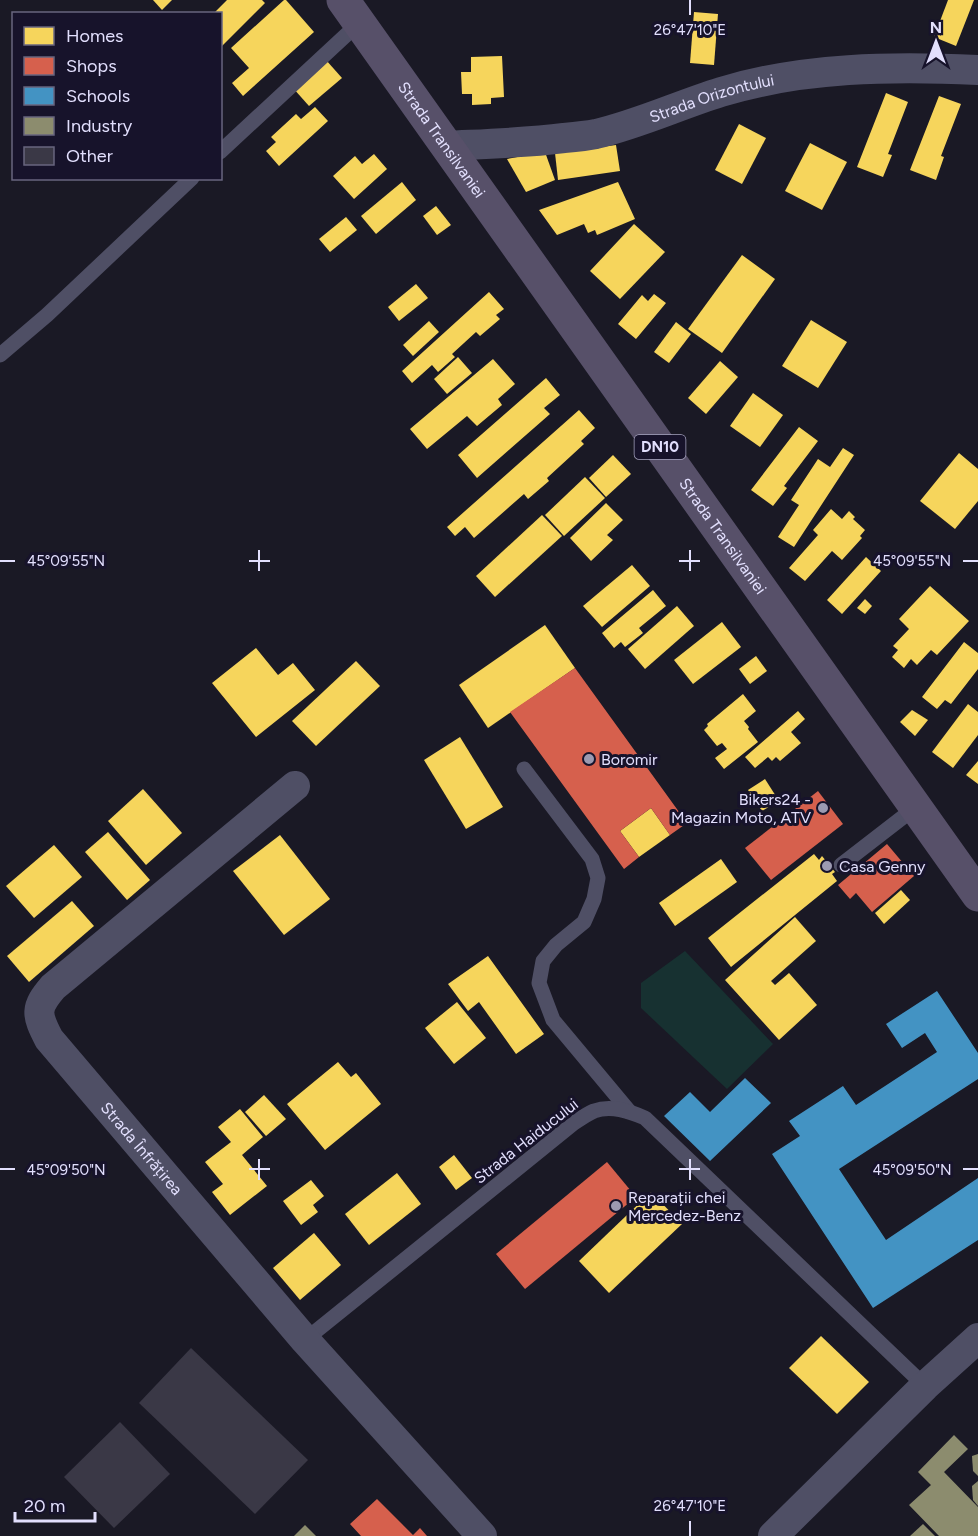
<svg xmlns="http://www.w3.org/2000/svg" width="978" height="1536" font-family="Figtree,sans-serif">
	<rect width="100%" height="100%" fill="#1a1925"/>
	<!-- green -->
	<path fill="#173131" d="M685,951L773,1044L727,1089L641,1008V983Z"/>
	<!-- homes -->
	<g fill="#f6d55c">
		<path d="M153,0H172L162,10Z"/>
		<path d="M227,0H262L265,3L220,48V14H213Z"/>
		<path d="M284,0H286L314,32L243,96L232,83L249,68L231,48Z"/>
		<path d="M948,0H974L956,46L934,37Z"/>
		<path d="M694,12L718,14L714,65L690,63Z"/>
		<path d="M502,56L504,97L491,98V104L472,105V94H462L461,72H471V57Z"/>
		<path d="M326,60L342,78L309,106L293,88Z"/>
		<path d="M886,93L908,102L888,154L892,155L883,177L857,167Z"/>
		<path d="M939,96L961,104L941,156L944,157L936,180L910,170Z"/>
		<path d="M315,107L328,121L279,166L266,151L276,142L271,137L296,114L301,119Z"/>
		<path d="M739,124L766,138L742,184L715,170Z"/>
		<path d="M810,143L847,162L822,210L785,191Z"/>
		<path d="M616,145L620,171L558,180L555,153Z"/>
		<path d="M545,152L555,180L526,192L507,159Z"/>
		<path d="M374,154L387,169L354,199L333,176L355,156L362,164Z"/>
		<path d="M402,182L416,200L376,234L361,216Z"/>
		<path d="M618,182L635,219L597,235L595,230L588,233L584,224L557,235L539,210Z"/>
		<path d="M436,206L451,225L437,235L423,216Z"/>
		<path d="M346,217L357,230L330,252L319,239Z"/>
		<path d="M634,224L665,252L620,299L590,271Z"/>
		<path d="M742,255L775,279L722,353L688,329Z"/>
		<path d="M416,284L428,298L399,321L388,307Z"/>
		<path d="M489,292L504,309L496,315L500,319L480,336L476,332L452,354L455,357L438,372L432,365L412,383L402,371Z"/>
		<path d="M654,294L666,303L636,339L618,324L642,295L648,301Z"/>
		<path d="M811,320L847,342L818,388L782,366Z"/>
		<path d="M429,321L439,332L413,356L403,345Z"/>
		<path d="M676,322L691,334L669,363L654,352Z"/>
		<path d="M458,357L472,373L447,394L434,379Z"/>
		<path d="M493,359L515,384L498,399L502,405L477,426L467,416L427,449L410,429Z"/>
		<path d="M720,361L738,377L706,414L688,398Z"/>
		<path d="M546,378L560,395L544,408L550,414L477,478L458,455Z"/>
		<path d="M753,393L783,415L760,447L730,426Z"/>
		<path d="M579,410L595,428L581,441L584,444L547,478L549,481L528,499L524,494L474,538L465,527L455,536L447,527Z"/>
		<path d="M799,427L818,441L784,486L787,488L773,506L751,490Z"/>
		<path d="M843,448L854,455L794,547L778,537L799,505L791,500L818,459L830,467Z"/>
		<path d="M959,453L978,469V501L955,529L920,501Z"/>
		<path d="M613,455L631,474L606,497L589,478Z"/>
		<path d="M585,477L605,498L564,536L545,515Z"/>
		<path d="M606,503L623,520L607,535L613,540L591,561L570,538Z"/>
		<path d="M831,509L842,519L849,511L855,517L853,519L865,530L860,536L862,538L842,560L832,551L805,581L789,568L818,535L813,530Z"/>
		<path d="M542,515L562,536L495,597L476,576Z"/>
		<path d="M866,557L881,571L842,614L827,600Z"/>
		<path d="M632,565L650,586L602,627L583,606Z"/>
		<path d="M930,586L969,621L937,655L931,650L917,665L911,659L904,668L892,657L898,650L893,646L909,629L899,619Z"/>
		<path d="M653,590L666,606L639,628L643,633L625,647L621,642L614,648L602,633Z"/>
		<path d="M865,599L872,606L865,614L857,608Z"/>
		<path d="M677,606L694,626L645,669L628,649Z"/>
		<path d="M722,622L741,647L693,684L674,660Z"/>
		<path d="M545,625L575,668L488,728L459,685Z"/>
		<path d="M964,642L978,653V669L951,704L945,700L937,709L922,697Z"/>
		<path d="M256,648L278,675L293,663L315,690L256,737L212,683Z"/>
		<path d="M756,656L767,671L750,684L739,669Z"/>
		<path d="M356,661L380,686L316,746L292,721Z"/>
		<path d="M743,694L756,711L744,721L749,727L748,729L758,742L724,769L715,758L727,749L722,743L717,746L704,730L708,726L707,724Z"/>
		<path d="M968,704L978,712V735L953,768L932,752Z"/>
		<path d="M912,710L928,720L915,736L900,722Z"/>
		<path d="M798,711L805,719L791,732L801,743L780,761L776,757L772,761L768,757L755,768L745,757Z"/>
		<path d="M460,737L503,807L466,829L424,760Z"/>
		<path d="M978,761V784L966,775Z"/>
		<path d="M765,779L779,801L762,811L748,790Z"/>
		<path d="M143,789L182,833L146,865L108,821Z"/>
		<path d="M651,808L670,835L639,857L620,831Z"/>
		<path d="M108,832L150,880L127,900L85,852Z"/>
		<path d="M280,835L330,899L284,935L233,871Z"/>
		<path d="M54,845L82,877L34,918L6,886Z"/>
		<path d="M814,854L819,860L822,856L835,872L832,874L837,881L731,967L708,938Z"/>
		<path d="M721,859L737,882L675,926L659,903Z"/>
		<path d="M901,890L910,900L884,924L875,913Z"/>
		<path d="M72,901L94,926L29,982L7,956Z"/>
		<path d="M795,917L816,941L771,981L775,985L789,973L817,1005L779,1040L725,980Z"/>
		<path d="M488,956L544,1034L516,1054L479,1002L468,1011L448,984Z"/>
		<path d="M457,1002L486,1038L454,1064L425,1028Z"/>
		<path d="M338,1062L351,1077L356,1073L381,1104L325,1150L287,1104Z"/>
		<path d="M264,1095L286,1119L266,1136L245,1112Z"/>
		<path d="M240,1109L263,1137L242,1155L267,1186L230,1215L212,1192L223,1184L205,1162L231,1142L218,1127Z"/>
		<path d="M454,1155L472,1178L456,1190L439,1167Z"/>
		<path d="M397,1173L421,1204L369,1245L345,1214Z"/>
		<path d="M311,1180L324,1196L313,1205L318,1212L301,1225L283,1201Z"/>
		<path d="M651,1192L682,1224L609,1293L579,1261Z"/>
		<path d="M314,1233L341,1265L300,1300L273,1268Z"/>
		<path d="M821,1336L869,1382L837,1414L789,1368Z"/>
	</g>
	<!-- shops -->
	<g fill="#d6604d">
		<path d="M575,668L687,823L670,835L651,808L620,831L639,857L624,869L510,712Z"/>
		<path d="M818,791L843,824L771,880L745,848Z"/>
		<path d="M887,844L914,876L872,912L856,893L850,899L838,885Z"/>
		<path d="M607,1162L636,1197L525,1289L496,1254Z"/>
		<path d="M377,1499L413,1535L420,1528L427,1536H361L350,1524Z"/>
	</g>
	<!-- schools -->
	<g fill="#4393c3">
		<path d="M937,991L978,1053V1079L839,1169L886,1240L978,1178V1240L873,1308L772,1154L800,1136L789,1121L843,1086L856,1105L937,1052L925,1033L902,1048L886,1024Z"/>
		<path d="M745,1078L771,1103L710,1161L664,1116L690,1092L710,1112Z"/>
	</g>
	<!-- industry -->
	<g fill="#8c8c6e">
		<path d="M954,1435L968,1449L944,1472L978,1507V1536H939L909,1505L931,1485L918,1472Z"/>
		<path d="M978,1454V1476L973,1471L972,1456Z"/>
		<path d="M978,1481V1506L973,1500L972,1486Z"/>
		<path d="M923,1524L935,1536H910Z"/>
		<path d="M305,1525L316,1536H294Z"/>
	</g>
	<!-- building -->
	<g fill="#3a3846">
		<path d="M191,1348L308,1460L255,1514L139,1403Z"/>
		<path d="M120,1422L170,1474L114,1528L64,1477Z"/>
	</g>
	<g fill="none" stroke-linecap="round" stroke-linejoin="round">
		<!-- service -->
		<g stroke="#4f4f65" stroke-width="15">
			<path d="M220,152L359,23"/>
			<path d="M0,355L47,315L192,178"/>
			<path d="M524,769L592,859L598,878L594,899L584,922L556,945L543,961L539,983L553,1020L629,1111"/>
			<path d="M841,865L916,807"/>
			<path d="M305,1340L574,1123C580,1119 587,1114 594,1111C611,1105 629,1111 645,1118L925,1386"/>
		</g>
		<!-- minor -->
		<g stroke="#4f4f65" stroke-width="30">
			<path id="s1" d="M446,146C485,144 525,143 564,138C575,137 586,136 596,134C639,124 679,105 721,92C803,67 893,66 978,70"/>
			<path id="s2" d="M295,786L53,987C35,1008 36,1014 49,1039L305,1340L482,1536"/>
			<path d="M773,1536L925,1386L978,1338"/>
		</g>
		<!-- primary -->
		<path stroke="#575069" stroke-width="33" id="s3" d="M343,0L978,895"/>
	</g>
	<!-- ticks -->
	<path fill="none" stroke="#e2dffd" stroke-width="2" d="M690,0V15M259,550V571M690,550V571M0,561H15M249,561H270M679,561H700M963,561H978M259,1159V1180M690,1159V1180M0,1169H15M249,1169H270M679,1169H700M963,1169H978M690,1521V1536"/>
	<!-- markers -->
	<g fill="#9c9ab1" stroke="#17132b" stroke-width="2">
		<circle cx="589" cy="759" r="6"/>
		<circle cx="823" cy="808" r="6"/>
		<circle cx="827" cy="866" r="6"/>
		<circle cx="616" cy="1206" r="6"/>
	</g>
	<g text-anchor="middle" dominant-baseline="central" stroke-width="6" stroke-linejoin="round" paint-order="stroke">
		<!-- shield labels -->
		<rect fill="#17132b" stroke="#a5a2be" stroke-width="1.5" x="634.5" y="435" width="51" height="24" rx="4.5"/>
		<g font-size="15" font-weight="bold" fill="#e2dffd">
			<text x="660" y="447">DN10</text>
		</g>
		<!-- street labels -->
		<g font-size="16" fill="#e2dffd" stroke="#17132b">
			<text stroke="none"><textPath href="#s1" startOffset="272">Strada Orizontului</textPath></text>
			<text stroke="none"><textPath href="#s3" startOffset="171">Strada Transilvaniei</textPath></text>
			<text stroke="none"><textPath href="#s3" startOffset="657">Strada Transilvaniei</textPath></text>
			<text transform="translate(526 1141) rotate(-38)">Strada Haiducului</text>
			<text stroke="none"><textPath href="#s2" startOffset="516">Strada Înfrățirea</textPath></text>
		</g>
		<!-- poi labels -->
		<g font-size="16" fill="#e2dffd" stroke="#17132b" text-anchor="start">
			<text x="601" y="759">Boromir</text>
			<text x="811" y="799" text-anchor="end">Bikers24 -<tspan x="811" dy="18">Magazin Moto, ATV</tspan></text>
			<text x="839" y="866">Casa Genny</text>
			<text x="628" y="1197">Reparații chei<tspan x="628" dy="18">Mercedez-Benz</tspan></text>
		</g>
	</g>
	<g font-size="15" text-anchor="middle" fill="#e2dffd" stroke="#17132b" stroke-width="6" stroke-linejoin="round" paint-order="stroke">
		<text x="690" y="35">26°47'10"E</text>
		<text x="66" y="566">45°09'55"N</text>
		<text x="912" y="566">45°09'55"N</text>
		<text x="66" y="1175">45°09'50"N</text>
		<text x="912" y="1175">45°09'50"N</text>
		<text x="690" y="1511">26°47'10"E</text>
	</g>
	<!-- legend -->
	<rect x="12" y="12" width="210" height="168" fill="#17132b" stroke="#68657f" stroke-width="1.5"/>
	<rect x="24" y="27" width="30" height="18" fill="#f6d55c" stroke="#68657f" stroke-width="1.5"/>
	<text x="66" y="42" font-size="18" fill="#e2dffd">Homes</text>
	<rect x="24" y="57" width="30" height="18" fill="#d6604d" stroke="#68657f" stroke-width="1.5"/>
	<text x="66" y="72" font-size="18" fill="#e2dffd">Shops</text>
	<rect x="24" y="87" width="30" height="18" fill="#4393c3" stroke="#68657f" stroke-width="1.5"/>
	<text x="66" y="102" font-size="18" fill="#e2dffd">Schools</text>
	<rect x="24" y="117" width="30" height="18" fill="#8c8c6e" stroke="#68657f" stroke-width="1.5"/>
	<text x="66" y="132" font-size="18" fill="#e2dffd">Industry</text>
	<rect x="24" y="147" width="30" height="18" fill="#3a3846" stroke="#68657f" stroke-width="1.5"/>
	<text x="66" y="162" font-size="18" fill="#e2dffd">Other</text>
	<!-- north arrow -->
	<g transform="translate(936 42)" stroke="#17132b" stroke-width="4.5" paint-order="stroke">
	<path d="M0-4.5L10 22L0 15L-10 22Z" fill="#e2dffd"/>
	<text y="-9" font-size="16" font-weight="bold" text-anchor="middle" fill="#e2dffd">N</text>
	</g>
	<!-- scale -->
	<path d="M15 1512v9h80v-9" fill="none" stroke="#e2dffd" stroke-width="3"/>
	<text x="24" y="1512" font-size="18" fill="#e2dffd" stroke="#17132b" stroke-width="4.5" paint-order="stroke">20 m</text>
</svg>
